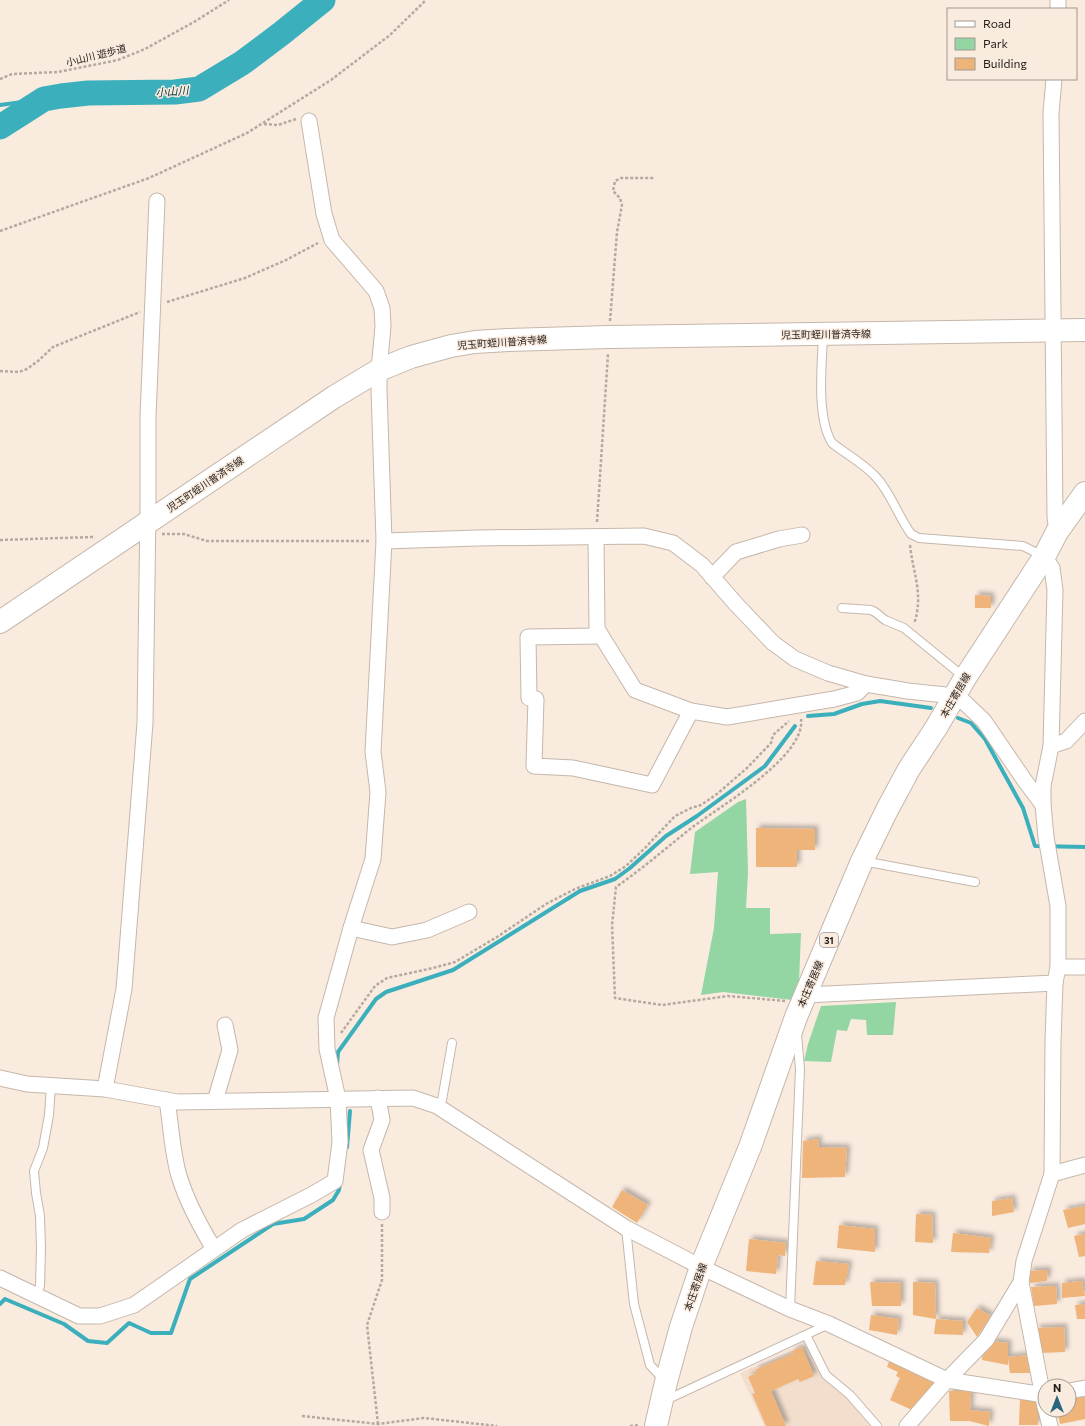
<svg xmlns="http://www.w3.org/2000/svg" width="1085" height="1426" font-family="Commissioner,'Noto Sans JP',sans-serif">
	<defs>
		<filter id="shadow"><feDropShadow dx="3.5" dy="-3.5" stdDeviation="2" flood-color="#0004"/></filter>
	</defs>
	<rect width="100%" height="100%" fill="#faebdf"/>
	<!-- built -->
	<path fill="#f3decd" d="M802,1346L823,1379L849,1401L869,1426H764L740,1373Z"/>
	<!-- green -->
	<g fill="#93d5a3">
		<path d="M746,799L748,872L746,908H770V934L801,933L799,982L792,1000L723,992L701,995L714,928L718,872L690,874L695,832L738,802Z"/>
		<path d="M896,1002L893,1035H867L866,1020L851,1019L847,1031L837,1030L831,1062L804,1061L808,1044L821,1006Z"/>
	</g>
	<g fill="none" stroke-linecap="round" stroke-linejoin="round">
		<!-- stream -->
		<g stroke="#3cafbc" stroke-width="4">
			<path d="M0,105L44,99"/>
			<path d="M808,716L834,714L862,704L880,701L931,708"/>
			<path d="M958,718L971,723L985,739L1023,808L1035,846L1085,847"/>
			<path d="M337,1065L338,1052L376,999L386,992L453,970L580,891L615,879L630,868L666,836L697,816L765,766L795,726"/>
			<path d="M347,1147L350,1111"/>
			<path d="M0,1304L5,1299L64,1324L88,1341L107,1343L129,1323L151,1333H171L190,1279L273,1224L304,1219L333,1200L339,1190L340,1183"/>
		</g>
		<!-- river -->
		<path stroke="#3cafbc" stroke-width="25" d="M0,127L44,99L61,96L88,93L175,92L199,89L242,63L282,33L323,0"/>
	</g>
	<!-- building -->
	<g fill="#efb47a" filter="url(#shadow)">
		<path d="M975,595L991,596V608H975Z"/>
		<path d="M756,828L815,829V850H797V867H756Z"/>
		<path d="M819,1139L818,1147L847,1148L845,1177L802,1178L803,1141Z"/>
		<path d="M622,1190L648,1205L637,1223L612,1207Z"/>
		<path d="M1012,1198L1014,1212L992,1216V1201Z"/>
		<path d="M1085,1206V1224L1068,1228L1063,1210Z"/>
		<path d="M916,1214L932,1215L933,1243L915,1242Z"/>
		<path d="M839,1225L875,1229V1252L837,1248Z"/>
		<path d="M953,1233L991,1238L989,1253L951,1252Z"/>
		<path d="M1085,1234V1256L1079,1257L1074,1236Z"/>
		<path d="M749,1239L786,1243L785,1256L778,1255L776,1274L746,1271Z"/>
		<path d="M816,1261L849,1264L845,1285H813Z"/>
		<path d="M1048,1270L1047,1281L1030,1283L1029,1271Z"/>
		<path d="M1082,1281L1085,1296L1062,1298V1283Z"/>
		<path d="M870,1282L901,1283V1306H872Z"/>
		<path d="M913,1282L935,1283L936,1319L963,1321V1335L934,1334L936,1319L913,1315Z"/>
		<path d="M1056,1286L1057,1304L1034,1306L1031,1287Z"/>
		<path d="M1085,1304V1319H1077L1075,1305Z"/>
		<path d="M977,1308L991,1316L977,1337L967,1322Z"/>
		<path d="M871,1315L899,1319L897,1335L869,1330Z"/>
		<path d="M1064,1327L1065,1352L1041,1353L1036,1328Z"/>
		<path d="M990,1341L1008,1343V1365L982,1360L983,1348L988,1349Z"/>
		<path d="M802,1347L814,1376L800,1382L798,1379L771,1391L786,1426H766L752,1394L755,1393L748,1377L757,1373L755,1370L793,1354L792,1351Z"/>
		<path d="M1030,1355L1034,1373H1010L1008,1357Z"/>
		<path d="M890,1359L935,1380L931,1387L912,1410L890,1400L900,1378L896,1376L898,1372L887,1367Z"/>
		<path d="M949,1391H971L970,1410L990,1412L989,1426L969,1421H950Z"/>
		<path d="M1083,1392L1085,1401V1419L1060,1424L1057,1410H1069V1395Z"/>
		<path d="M1020,1399L1038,1400V1425H1019Z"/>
	</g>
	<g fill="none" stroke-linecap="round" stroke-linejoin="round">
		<defs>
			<g id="service">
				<path d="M823,335C822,365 816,417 832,443C846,454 863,463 876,477C891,493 898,516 911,534L919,538L1023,546L1043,556"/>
				<path d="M842,608L871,610L875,612L885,620L904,628L964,677"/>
				<path d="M863,861L975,882"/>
				<path d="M437,1106L442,1100L452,1043"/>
				<path d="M626,1228L634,1304L650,1365L664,1380"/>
				<path d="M36,1295L40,1286L41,1248L40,1216L36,1193L34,1171L43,1148L49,1115L51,1086"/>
				<path d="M790,1309L800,1069L797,1034"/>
				<path d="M806,1335L826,1375L850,1395L877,1426"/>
				<path d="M664,1401L829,1324"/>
			</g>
			<g id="minor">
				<path d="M1058,9V0"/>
				<path d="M1054,79L1051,113L1055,517L1057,532"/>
				<path d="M596,537L597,629L635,690L691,711L727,717L834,699L857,693L866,684"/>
				<path d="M384,541L478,538L644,536L673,543L702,565L735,603L773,643L795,659L828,673L866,684L908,691L955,696L963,701L984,721L1025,781L1043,805"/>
				<path d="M712,577L736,552L779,539L802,535"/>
				<path d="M601,636L528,637L529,698L536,699L534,766L573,768L652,785L691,711"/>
				<path d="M1051,746L1066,741L1085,721"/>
				<path d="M351,928L392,937L427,930L469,912"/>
				<path d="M1058,967H1085"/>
				<path d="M806,995L1055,983"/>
				<path d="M0,1078L27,1084L105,1089L177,1102L413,1098L437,1106L626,1228L701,1267L790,1309L829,1324L947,1380L1045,1395"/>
				<path d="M105,1089L124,989L145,723L148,509V417L157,201"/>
				<path d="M378,1098L382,1120L371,1150L382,1198V1212"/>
				<path d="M167,1100C171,1125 172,1152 179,1176C187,1202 200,1226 214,1249"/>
				<path d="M215,1101L230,1050L225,1025"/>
				<path d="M1052,1174L1085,1165"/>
				<path d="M0,1278L79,1316H100L134,1305L242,1230L313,1194L335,1181L340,1142L338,1099L327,1049L326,1018L351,928L373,859L378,792L373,752L384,541L379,390V370L383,326L382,308L376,291L332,240L324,214L309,121"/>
				<path d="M1021,1282L1045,1407"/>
				<path d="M1069,1391L1085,1388"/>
				<path d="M1046,1410L1050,1426"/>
				<path d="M907,1426L947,1380L986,1340L1021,1282L1024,1261L1052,1174L1053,1041L1055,983L1058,967V906L1046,837L1043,805V786L1051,746L1055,590L1052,568L1044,557"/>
			</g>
			<path id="secondary" d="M0,622L334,397L379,370L411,357L451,346L475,342L508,340L609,337L1085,330"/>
			<path id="primary" d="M656,1426L666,1382L681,1327L701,1267L750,1147L796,1017L862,861L887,810L909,769L936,728L965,678L1044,557L1057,532L1085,493"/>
		</defs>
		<!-- service casing -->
		<use href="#service" stroke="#c5b7ab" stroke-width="10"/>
		<!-- minor casing -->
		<use href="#minor" stroke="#c5b7ab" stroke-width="17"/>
		<!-- secondary casing -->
		<use href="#secondary" stroke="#c5b7ab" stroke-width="24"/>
		<!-- primary casing -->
		<use href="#primary" stroke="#c5b7ab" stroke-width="24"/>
		<!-- path -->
		<g stroke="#b5a9a0" stroke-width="2.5" stroke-dasharray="3 2" stroke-linecap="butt">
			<path d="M0,79L12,74L58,72L118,60L145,49L194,22L229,0"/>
			<path d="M264,124L278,125L296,119"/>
			<path d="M0,231L149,178L247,133L331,80L390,35L426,0"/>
			<path d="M167,302L245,278L286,260L318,243"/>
			<path d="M610,321L617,232L622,205L620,198L613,191L615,181L621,178H654"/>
			<path d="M0,371L19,372L27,369L38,361L53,347L140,312"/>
			<path d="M597,522L608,354"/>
			<path d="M162,534H184L207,541H370"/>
			<path d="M0,540L92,537L95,538"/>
			<path d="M910,545C913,574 924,594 914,624"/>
			<path d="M785,1001L728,996L662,1005L615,998L612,925L616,887C642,869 665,849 690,829C717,808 806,757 801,719"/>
			<path d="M341,1033L375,986L387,978L433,968L455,962L497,937L546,904L575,889L610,876L626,866L645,848L675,816L691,808L701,805L717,794L747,768L771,743L773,735L789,721"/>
			<path d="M302,1416L378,1424L424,1418L497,1426"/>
			<path d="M378,1424L367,1325L382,1280V1224"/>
			<path d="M630,1426L640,1425"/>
		</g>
		<!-- service -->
		<use href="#service" stroke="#fff" stroke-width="8"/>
		<!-- minor -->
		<use href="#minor" stroke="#fff" stroke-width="15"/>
		<!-- secondary -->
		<use href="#secondary" stroke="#fff" stroke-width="22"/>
		<!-- primary -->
		<use href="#primary" stroke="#fff" stroke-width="22"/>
	</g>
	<g text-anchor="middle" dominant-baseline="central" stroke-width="3" stroke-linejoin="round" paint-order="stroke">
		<!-- shield labels -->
		<rect fill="#faebdf" stroke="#625a54" stroke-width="1" x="820" y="933" width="18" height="14" rx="3"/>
		<g font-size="9" font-weight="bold" fill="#211c18">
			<text x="829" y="940">31</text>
		</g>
		<!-- street labels -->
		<g font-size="10" fill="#211c18" stroke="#faebdf">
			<text transform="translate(96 55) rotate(-14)">小山川 遊歩道</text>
			<text transform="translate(826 334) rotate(-1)">児玉町蛭川普済寺線</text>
			<text transform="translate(502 342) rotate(-4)">児玉町蛭川普済寺線</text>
			<text transform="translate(205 484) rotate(-34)">児玉町蛭川普済寺線</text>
			<text transform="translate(955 695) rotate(-60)">本庄寄居線</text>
			<text transform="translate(810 984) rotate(-67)">本庄寄居線</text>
			<text transform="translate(695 1287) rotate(-71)">本庄寄居線</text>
		</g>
		<!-- water labels -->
		<g font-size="11" font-style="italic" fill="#00353b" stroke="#faebdf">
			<text transform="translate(172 91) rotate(-4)">小山川</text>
		</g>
	</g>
	<!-- legend -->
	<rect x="947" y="8" width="130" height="72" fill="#faebdf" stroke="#a3988f"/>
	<rect x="955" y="21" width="20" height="6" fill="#ffffff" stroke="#a3988f"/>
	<text x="983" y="28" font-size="12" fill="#211c18">Road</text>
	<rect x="955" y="38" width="20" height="12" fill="#93d5a3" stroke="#a3988f"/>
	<text x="983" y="48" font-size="12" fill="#211c18">Park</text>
	<rect x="955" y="58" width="20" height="12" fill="#efb47a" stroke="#a3988f"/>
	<text x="983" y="68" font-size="12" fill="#211c18">Building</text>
	<!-- north arrow -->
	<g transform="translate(1057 1398)"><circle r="19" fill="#faebdf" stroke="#a3988f"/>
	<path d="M0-3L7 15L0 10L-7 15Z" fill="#29667d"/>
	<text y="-6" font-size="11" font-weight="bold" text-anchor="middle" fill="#211c18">N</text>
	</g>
</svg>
